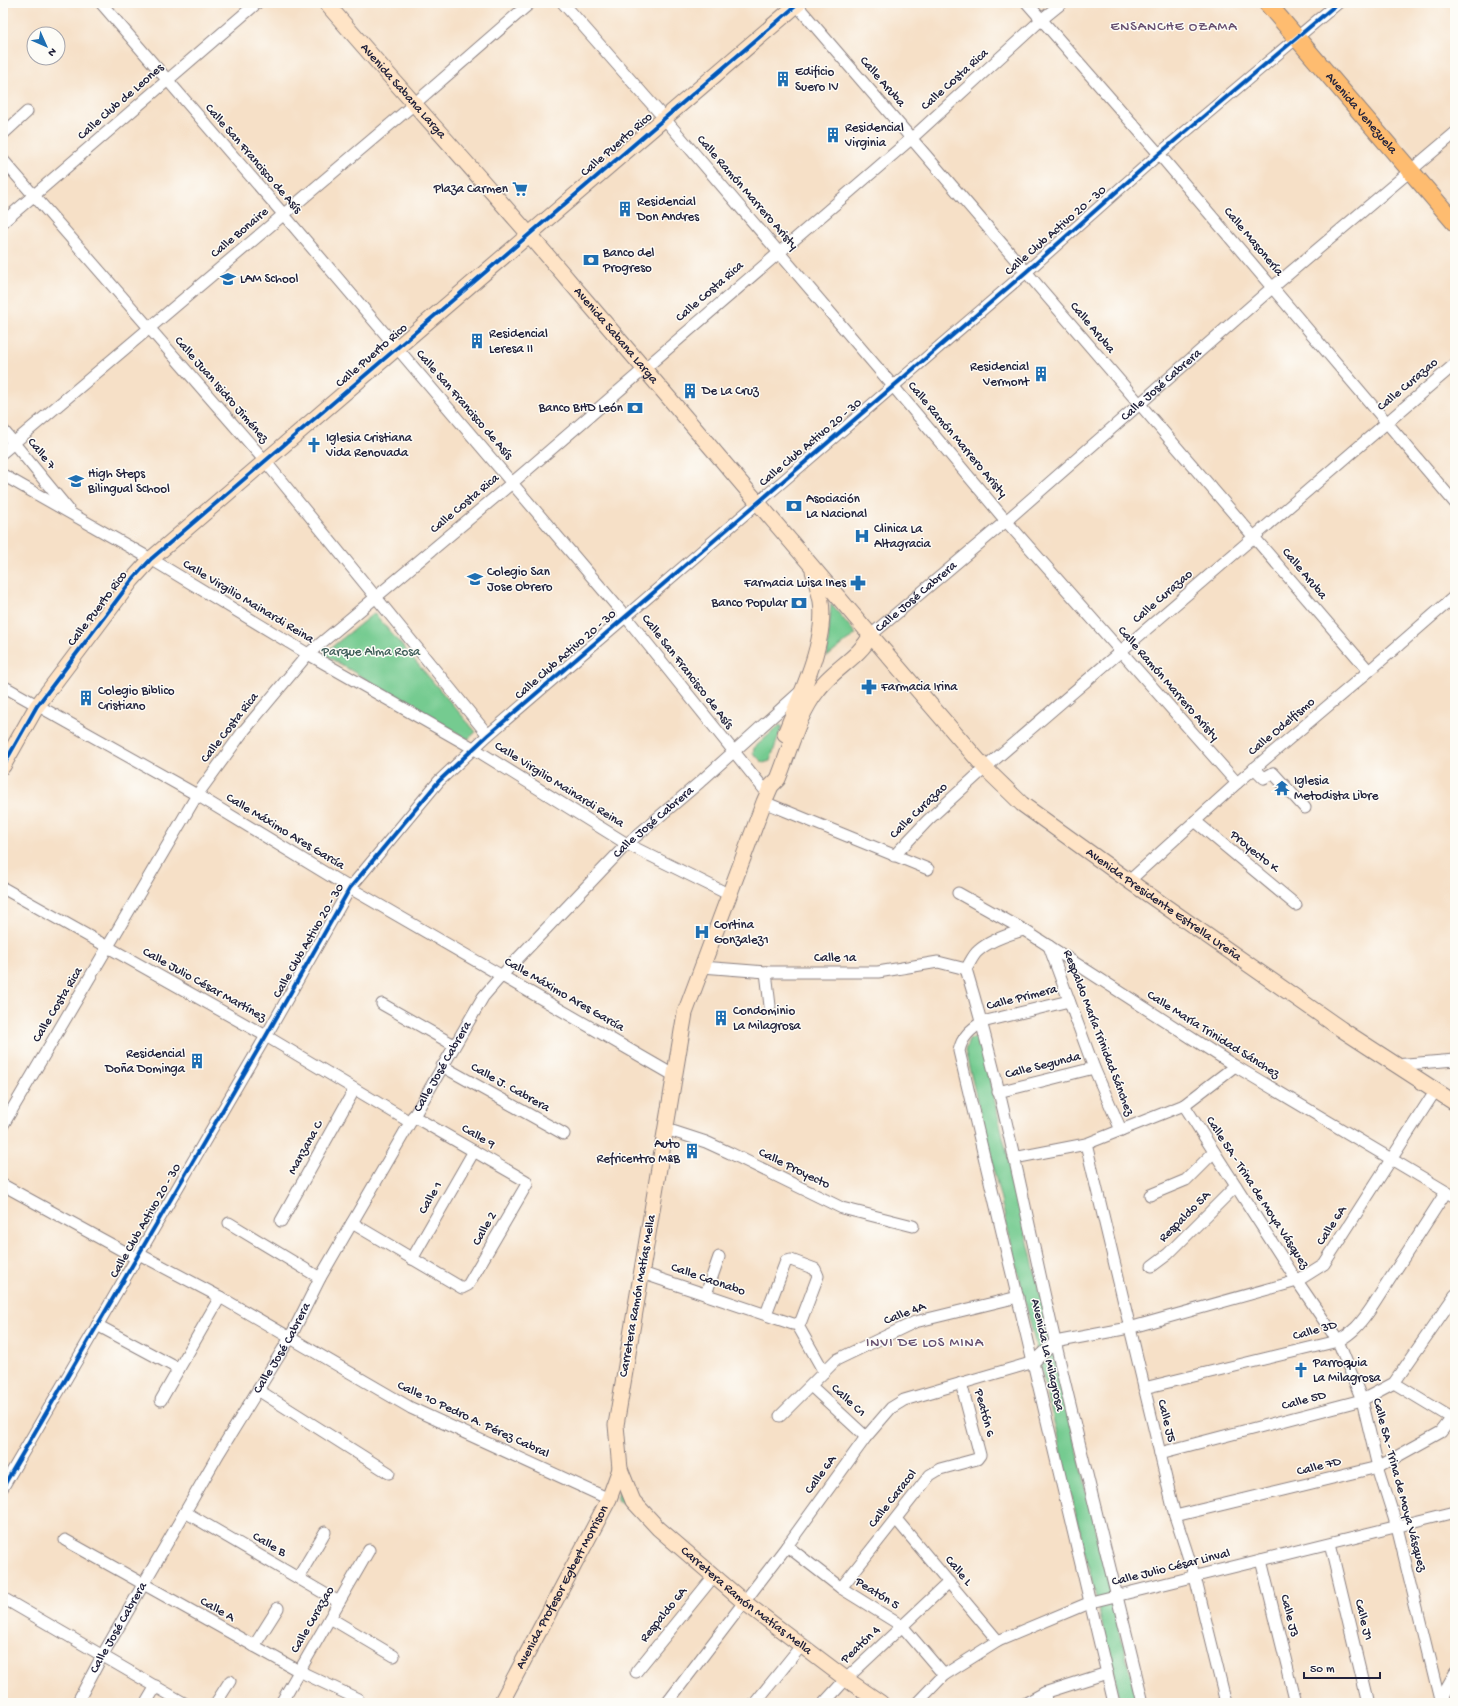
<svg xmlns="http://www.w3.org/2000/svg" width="1458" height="1706" font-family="'Gochi Hand',sans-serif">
	<rect width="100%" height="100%" fill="#fdfcf7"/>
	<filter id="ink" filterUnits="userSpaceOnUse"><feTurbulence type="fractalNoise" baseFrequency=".025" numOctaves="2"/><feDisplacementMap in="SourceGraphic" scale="8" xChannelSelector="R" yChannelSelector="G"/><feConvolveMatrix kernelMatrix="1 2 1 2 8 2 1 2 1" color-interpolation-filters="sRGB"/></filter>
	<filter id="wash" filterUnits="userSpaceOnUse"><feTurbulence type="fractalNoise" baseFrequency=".012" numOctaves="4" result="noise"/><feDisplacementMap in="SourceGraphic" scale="16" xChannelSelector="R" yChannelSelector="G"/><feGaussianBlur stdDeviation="0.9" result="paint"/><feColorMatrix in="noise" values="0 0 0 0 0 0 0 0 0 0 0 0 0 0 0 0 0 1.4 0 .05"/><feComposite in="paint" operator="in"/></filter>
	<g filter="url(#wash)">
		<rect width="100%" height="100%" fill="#f6e0c7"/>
		<!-- green -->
		<g fill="#75cb90" stroke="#4c7666">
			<path d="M831,604L856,634L827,657Z"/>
			<path d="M374,613L476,732L468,739L323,654Z"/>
			<path d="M780,725L782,726L770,761L763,763L753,753L754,748Z"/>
			<path d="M979,1035L1137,1703H1121L965,1050L969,1040Z"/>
			<path d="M622,1482L632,1508L617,1500Z"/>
		</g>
	</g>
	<g filter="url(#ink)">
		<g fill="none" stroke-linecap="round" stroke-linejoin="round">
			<defs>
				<g id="street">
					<path d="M101,3L284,215L626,617L768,794"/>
					<path d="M563,3L664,118L893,386L1006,521L1237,783"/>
					<path d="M795,3L1369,671"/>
					<path d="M1027,3L1159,154L1455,503"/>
					<path d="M3,134L27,112"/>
					<path d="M3,160L265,461L488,735"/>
					<path d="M3,222L257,3"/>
					<path d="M3,430L68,509"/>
					<path d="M3,452L413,105L530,3"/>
					<path d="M3,475L151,559L308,654L473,748L627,844L730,895"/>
					<path id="s1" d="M871,635L1006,521L1273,287L1455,133"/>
					<path d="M3,686L197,795L350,888L675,1076"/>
					<path d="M1254,768L1264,778L1273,773L1305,808"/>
					<path d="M764,802L928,869"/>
					<path d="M1195,821L1296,905"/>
					<path d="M894,856L928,820L985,768L1455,364"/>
					<path d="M1129,881L1237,783L1369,671L1455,596"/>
					<path d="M3,888L266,1036L410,1122"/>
					<path d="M958,893L1024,930L1235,1066L1455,1197"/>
					<path d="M1049,946L1094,1068L1121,1130"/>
					<path d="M702,967L766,972H878L938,962L966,969"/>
					<path d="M966,969C1003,1091 1026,1217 1055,1341C1083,1462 1114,1582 1143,1703"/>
					<path d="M966,969C970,963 973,955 978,951C990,940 1009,934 1024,930"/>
					<path d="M766,972L770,1006"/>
					<path d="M1069,1001L982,1022C970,1030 962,1037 959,1051L1114,1703"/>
					<path d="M382,1004L454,1045"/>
					<path d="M1395,1065L1455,1060"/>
					<path d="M442,1066L564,1134"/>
					<path d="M998,1092L1094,1068"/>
					<path d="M1184,1105L1297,1281L1338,1341L1362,1400L1378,1467L1397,1527L1440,1703"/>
					<path d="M3,1125L197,795L242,733L308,654L512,483L912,138L1041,20L1062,3"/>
					<path d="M666,1129L706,1142L730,1153L842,1208L913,1226"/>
					<path d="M1086,1144L1175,1516L1195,1577L1226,1703"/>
					<path d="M1014,1158L1086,1144L1184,1105L1235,1066"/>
					<path d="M3,1185L136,1258"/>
					<path d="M1150,1195L1186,1180L1214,1152"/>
					<path d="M281,1221L354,1090"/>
					<path d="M229,1223L320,1278"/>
					<path d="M352,1223L462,1288L468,1285L527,1184L526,1181L413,1116"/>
					<path d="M139,1254L220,1297L411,1408L609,1499"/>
					<path d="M412,1259L474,1151"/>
					<path d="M1152,1266L1168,1254L1236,1186"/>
					<path d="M642,1273L793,1324H797L801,1321L818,1276L815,1269L791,1260L786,1261L766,1314"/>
					<path d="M706,1294L719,1257"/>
					<path d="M797,1324L824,1372"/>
					<path d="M97,1325L179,1369"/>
					<path d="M1394,1383L1455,1420"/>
					<path d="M811,1386L866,1437"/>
					<path d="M1144,1388L1338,1341C1353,1333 1361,1323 1370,1310L1446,1192"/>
					<path d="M258,1390L389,1473"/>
					<path d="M161,1400L220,1297"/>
					<path d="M780,1416L836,1360L915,1322L1018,1297"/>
					<path d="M1160,1453L1362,1400L1394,1383L1455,1295"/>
					<path d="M3,1487L266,1036L350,888L439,781L488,735L1026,272L1159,154L1338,3"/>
					<path d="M185,1512L339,1602"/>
					<path d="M1175,1516L1378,1467L1441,1432L1455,1414"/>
					<path d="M896,1519L998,1641"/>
					<path d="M65,1540L299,1671L358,1699"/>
					<path d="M1330,1544L1368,1703"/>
					<path d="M787,1546L841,1588L902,1626L944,1675"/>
					<path d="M1261,1560L1296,1703"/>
					<path d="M298,1578L325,1532"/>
					<path d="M841,1588L930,1475L940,1469L977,1459L980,1455L961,1383"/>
					<path d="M3,1598L184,1703"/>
					<path d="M330,1618L394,1656"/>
					<path d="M254,1646L278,1608"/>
					<path d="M636,1672L714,1576"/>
					<path d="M1044,1693L1047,1703"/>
					<path d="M1439,1702L1455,1674"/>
					<path id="s2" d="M77,1703L102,1656L219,1453L290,1338L320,1278L483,997L502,975L627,844L700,782L802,690"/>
					<path d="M146,1703L156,1686"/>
					<path d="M216,1703L230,1681"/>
					<path d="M281,1703L369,1550"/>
					<path d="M667,1703L787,1546L866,1437L891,1408L904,1400L1034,1362L1055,1342L1129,1328L1297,1281L1324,1264L1435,1091"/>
					<path d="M755,1703L801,1646"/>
					<path d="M824,1703L846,1679L949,1582"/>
					<path d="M917,1703L944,1675L998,1641L1091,1602L1455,1512"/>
					<path d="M1026,1703L1044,1693L1107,1673"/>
				</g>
				<g id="secondary">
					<path id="s3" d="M326,3C407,97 490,188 570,282C709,444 845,607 985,768L1022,804L1129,881L1341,1029L1455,1103"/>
					<path id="s4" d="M871,635C859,658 833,669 818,690C798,715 790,750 778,779L771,786L764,802L685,1013L616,1425L620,1469L633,1501L658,1528L744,1602L846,1679L881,1703"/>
					<path d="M785,734C800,695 827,643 821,601C819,591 816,581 813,571"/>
					<path d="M3,766L37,706L132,580L151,559L799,3"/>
					<path id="s5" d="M501,1703L609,1499L620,1469"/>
				</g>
				<g id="primary">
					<path id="s6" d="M1267,3L1455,223"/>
				</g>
			</defs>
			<!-- street casing -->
			<use href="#street" stroke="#8c8181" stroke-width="13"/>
			<!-- secondary casing -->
			<use href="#secondary" stroke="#8c8181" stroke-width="17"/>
			<!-- primary casing -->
			<use href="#primary" stroke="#8c8181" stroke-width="19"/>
			<!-- street -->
			<use href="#street" stroke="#fff" stroke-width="11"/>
			<!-- secondary -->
			<use href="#secondary" stroke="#ffe4c6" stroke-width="15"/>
			<!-- primary -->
			<use href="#primary" stroke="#febc70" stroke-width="17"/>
			<defs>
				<g id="cycleway">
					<path d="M3,766L37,706L132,580L151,559L799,3"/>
					<path d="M3,1487L266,1036L350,888L439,781L488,735L1026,272L1159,154L1338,3"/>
				</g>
			</defs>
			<!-- cycleway casing -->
			<use href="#cycleway" stroke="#fdfcf7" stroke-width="6"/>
			<!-- cycleway -->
			<use href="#cycleway" stroke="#0057b8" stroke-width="4"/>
		</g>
	</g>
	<!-- icons -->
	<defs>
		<symbol id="building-bare" viewBox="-9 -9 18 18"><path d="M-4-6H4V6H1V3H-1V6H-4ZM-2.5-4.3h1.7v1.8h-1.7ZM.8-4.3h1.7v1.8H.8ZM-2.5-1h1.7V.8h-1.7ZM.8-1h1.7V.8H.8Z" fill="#1f6fb2" stroke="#fdfcf7" stroke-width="2.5" paint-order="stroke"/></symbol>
		<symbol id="supermarket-bare" viewBox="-9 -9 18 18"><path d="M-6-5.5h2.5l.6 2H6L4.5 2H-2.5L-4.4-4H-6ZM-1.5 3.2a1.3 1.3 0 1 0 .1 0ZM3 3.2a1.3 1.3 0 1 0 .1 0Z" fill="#1f6fb2" stroke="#fdfcf7" stroke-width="2.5" paint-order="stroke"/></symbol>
		<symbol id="bank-bare" viewBox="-9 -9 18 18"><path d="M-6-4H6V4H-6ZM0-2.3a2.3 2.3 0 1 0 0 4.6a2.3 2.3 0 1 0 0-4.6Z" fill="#1f6fb2" stroke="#fdfcf7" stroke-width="2.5" paint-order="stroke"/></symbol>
		<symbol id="school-bare" viewBox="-9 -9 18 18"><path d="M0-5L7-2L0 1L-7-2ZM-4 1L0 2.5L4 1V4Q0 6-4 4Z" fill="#1f6fb2" stroke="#fdfcf7" stroke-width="2.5" paint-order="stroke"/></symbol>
		<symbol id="church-bare" viewBox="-9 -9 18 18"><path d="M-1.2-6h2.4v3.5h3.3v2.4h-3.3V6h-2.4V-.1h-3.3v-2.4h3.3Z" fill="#1f6fb2" stroke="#fdfcf7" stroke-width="2.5" paint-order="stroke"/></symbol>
		<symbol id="hospital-bare" viewBox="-9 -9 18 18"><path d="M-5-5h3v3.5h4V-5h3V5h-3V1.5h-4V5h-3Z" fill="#1f6fb2" stroke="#fdfcf7" stroke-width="2.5" paint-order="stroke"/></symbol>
		<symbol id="pharmacy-bare" viewBox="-9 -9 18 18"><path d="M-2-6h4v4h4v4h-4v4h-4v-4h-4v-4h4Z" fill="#1f6fb2" stroke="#fdfcf7" stroke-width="2.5" paint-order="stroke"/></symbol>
		<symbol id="temple-bare" viewBox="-9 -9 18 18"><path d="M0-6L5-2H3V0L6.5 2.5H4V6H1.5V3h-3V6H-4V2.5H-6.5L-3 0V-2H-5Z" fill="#1f6fb2" stroke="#fdfcf7" stroke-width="2.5" paint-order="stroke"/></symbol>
	</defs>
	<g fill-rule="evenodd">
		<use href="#building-bare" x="772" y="68" width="22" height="22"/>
		<use href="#building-bare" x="822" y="124" width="22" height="22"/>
		<use href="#supermarket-bare" x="509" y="178" width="22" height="22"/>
		<use href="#building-bare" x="614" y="198" width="22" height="22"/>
		<use href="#bank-bare" x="580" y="249" width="22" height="22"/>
		<use href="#school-bare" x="217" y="268" width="22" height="22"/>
		<use href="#building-bare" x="466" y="330" width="22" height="22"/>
		<use href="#building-bare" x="1030" y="363" width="22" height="22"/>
		<use href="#building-bare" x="679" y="380" width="22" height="22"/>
		<use href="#bank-bare" x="624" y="397" width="22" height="22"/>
		<use href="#church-bare" x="303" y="434" width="22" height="22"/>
		<use href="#school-bare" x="65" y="470" width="22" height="22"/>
		<use href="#bank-bare" x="783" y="495" width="22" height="22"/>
		<use href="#hospital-bare" x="851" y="525" width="22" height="22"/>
		<use href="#school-bare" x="464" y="568" width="22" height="22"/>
		<use href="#pharmacy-bare" x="847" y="572" width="22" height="22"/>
		<use href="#bank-bare" x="788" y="592" width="22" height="22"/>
		<use href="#pharmacy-bare" x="858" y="676" width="22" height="22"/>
		<use href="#building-bare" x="75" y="687" width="22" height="22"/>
		<use href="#temple-bare" x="1271" y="777" width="22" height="22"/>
		<use href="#hospital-bare" x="691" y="921" width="22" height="22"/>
		<use href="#building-bare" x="710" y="1007" width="22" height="22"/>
		<use href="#building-bare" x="186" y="1050" width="22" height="22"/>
		<use href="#building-bare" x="681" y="1140" width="22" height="22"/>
		<use href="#church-bare" x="1290" y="1359" width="22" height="22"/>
	</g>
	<g text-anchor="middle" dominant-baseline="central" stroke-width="3" stroke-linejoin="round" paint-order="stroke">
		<!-- poi labels -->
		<g font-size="13" fill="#22223b" stroke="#fdfcf7" text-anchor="start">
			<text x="795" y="72">Edificio<tspan x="795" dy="15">Suero IV</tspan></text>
			<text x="845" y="128">Residencial<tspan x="845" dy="15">Virginia</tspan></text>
			<text x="508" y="189" text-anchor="end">Plaza Carmen</text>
			<text x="637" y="202">Residencial<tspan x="637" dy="15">Don Andres</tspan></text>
			<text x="603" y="253">Banco del<tspan x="603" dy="15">Progreso</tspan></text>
			<text x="240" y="279">LAM School</text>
			<text x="489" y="334">Residencial<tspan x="489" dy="15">Leresa II</tspan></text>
			<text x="1029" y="367" text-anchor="end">Residencial<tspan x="1029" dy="15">Vermont</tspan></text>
			<text x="702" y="391">De La Cruz</text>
			<text x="623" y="408" text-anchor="end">Banco BHD León</text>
			<text x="326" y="438">Iglesia Cristiana<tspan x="326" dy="15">Vida Renovada</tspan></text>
			<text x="88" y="474">High Steps<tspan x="88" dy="15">Bilingual School</tspan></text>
			<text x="806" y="499">Asociación<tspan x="806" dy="15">La Nacional</tspan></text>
			<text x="874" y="529">Clinica La<tspan x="874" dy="15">Altagracia</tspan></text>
			<text x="487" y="572">Colegio San<tspan x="487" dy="15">Jose Obrero</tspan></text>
			<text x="846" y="583" text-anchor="end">Farmacia Luisa Ines</text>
			<text x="787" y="603" text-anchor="end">Banco Popular</text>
			<text x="881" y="687">Farmacia Irina</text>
			<text x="98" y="691">Colegio Biblico<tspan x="98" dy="15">Cristiano</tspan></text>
			<text x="1294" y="781">Iglesia<tspan x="1294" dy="15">Metodista Libre</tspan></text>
			<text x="714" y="925">Cortina<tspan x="714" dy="15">Gonzalez1</tspan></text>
			<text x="733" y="1011">Condominio<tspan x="733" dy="15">La Milagrosa</tspan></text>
			<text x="185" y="1054" text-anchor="end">Residencial<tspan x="185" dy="15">Doña Dominga</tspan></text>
			<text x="680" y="1144" text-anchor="end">Auto<tspan x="680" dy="15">Refricentro M&amp;B</tspan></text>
			<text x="1313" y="1363">Parroquia<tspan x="1313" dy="15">La Milagrosa</tspan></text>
		</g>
		<!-- street labels -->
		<g font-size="13" fill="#22223b" stroke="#fdfcf7">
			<text transform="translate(955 80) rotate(-42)">Calle Costa Rica</text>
			<text transform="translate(882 82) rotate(49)">Calle Aruba</text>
			<text stroke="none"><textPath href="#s3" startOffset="117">Avenida Sabana Larga</textPath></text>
			<text transform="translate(121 102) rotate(-41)">Calle Club de Leones</text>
			<text stroke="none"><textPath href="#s6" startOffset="145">Avenida Venezuela</textPath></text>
			<text transform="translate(617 145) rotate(-41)">Calle Puerto Rico</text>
			<text transform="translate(253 159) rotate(49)">Calle San Francisco de Asís</text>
			<text transform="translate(747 193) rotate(49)">Calle Ramón Marrero Aristy</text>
			<text transform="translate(1056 231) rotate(-41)">Calle Club Activo 20 - 30</text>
			<text transform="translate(240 233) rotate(-40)">Calle Bonaire</text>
			<text transform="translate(1253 242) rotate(50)">Calle Masonería</text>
			<text transform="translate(710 292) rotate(-41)">Calle Costa Rica</text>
			<text transform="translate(1092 328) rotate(50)">Calle Aruba</text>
			<text stroke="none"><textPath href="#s3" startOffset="441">Avenida Sabana Larga</textPath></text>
			<text transform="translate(372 356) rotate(-41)">Calle Puerto Rico</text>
			<text stroke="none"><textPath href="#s1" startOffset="383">Calle José Cabrera</textPath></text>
			<text transform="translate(1408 385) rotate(-40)">Calle Curazao</text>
			<text transform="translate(221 390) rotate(49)">Calle Juan Isidro Jiménez</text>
			<text transform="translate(464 405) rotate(49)">Calle San Francisco de Asís</text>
			<text transform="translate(957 440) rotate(50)">Calle Ramón Marrero Aristy</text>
			<text transform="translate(811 443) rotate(-40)">Calle Club Activo 20 - 30</text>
			<text transform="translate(41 454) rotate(51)">Calle 7</text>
			<text transform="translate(465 504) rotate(-40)">Calle Costa Rica</text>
			<text transform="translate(1304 574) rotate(50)">Calle Aruba</text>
			<text stroke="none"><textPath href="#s1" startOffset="59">Calle José Cabrera</textPath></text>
			<text transform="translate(1163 597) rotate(-41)">Calle Curazao</text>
			<text transform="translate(248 602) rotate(31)">Calle Virgilio Mainardi Reina</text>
			<text transform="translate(98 609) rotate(-53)">Calle Puerto Rico</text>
			<text transform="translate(566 655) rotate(-41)">Calle Club Activo 20 - 30</text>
			<text transform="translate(687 672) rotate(52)">Calle San Francisco de Asís</text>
			<text transform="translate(1168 684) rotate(49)">Calle Ramón Marrero Aristy</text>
			<text transform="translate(1282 727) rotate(-40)">Calle Odelfismo</text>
			<text transform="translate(230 728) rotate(-52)">Calle Costa Rica</text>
			<text transform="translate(559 785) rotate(32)">Calle Virgilio Mainardi Reina</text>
			<text transform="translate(919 811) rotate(-44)">Calle Curazao</text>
			<text stroke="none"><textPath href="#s2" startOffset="1059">Calle José Cabrera</textPath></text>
			<text transform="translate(285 832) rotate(31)">Calle Máximo Ares García</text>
			<text transform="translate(1254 852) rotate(39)">Proyecto K</text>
			<text stroke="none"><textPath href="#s3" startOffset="1235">Avenida Presidente Estrella Ureña</textPath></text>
			<text transform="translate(309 941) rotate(-60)">Calle Club Activo 20 - 30</text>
			<text x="835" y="958">Calle 1a</text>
			<text transform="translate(204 985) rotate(29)">Calle Julio César Martínez</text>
			<text transform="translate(564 995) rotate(30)">Calle Máximo Ares García</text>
			<text transform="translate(1022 998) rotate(-14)">Calle Primera</text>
			<text transform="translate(58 1005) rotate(-59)">Calle Costa Rica</text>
			<text transform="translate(1098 1033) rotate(69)">Respaldo María Trinidad Sánchez</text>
			<text transform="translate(1213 1035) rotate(32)">Calle María Trinidad Sánchez</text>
			<text stroke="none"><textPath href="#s2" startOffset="734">Calle José Cabrera</textPath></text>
			<text transform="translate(1043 1066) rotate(-14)">Calle Segunda</text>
			<text transform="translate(510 1088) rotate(29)">Calle J. Cabrera</text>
			<text transform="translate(478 1137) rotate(30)">Calle 9</text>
			<text transform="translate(306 1148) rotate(-61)">Manzana C</text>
			<text transform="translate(794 1169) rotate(26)">Calle Proyecto</text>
			<text transform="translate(1257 1193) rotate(57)">Calle 5A - Trina de Moya Vásquez</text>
			<text transform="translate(431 1198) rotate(-60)">Calle 1</text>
			<text transform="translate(1185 1217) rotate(-45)">Respaldo 5A</text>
			<text transform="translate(146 1221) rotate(-60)">Calle Club Activo 20 - 30</text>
			<text transform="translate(1332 1226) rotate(-57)">Calle 6A</text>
			<text transform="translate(485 1229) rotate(-60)">Calle 2</text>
			<text transform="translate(708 1280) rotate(19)">Calle Caonabo</text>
			<text transform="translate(638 1296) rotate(-80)">Carretera Ramón Matías Mella</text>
			<text transform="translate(905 1314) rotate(-21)">Calle 4A</text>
			<text transform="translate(1315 1331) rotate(-16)">Calle 3D</text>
			<text stroke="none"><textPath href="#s2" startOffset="410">Calle José Cabrera</textPath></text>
			<text transform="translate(1047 1355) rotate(77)">Avenida La Milagrosa</text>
			<text transform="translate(848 1401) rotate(43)">Calle C1</text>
			<text transform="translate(1304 1401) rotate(-15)">Calle 5D</text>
			<text transform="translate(984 1413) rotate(75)">Peatón 6</text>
			<text transform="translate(473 1420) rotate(25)">Calle 10 Pedro A. Pérez Cabral</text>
			<text transform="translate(1166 1421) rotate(76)">Calle J5</text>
			<text transform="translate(1319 1467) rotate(-14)">Calle 7D</text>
			<text transform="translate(821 1475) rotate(-54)">Calle 6A</text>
			<text transform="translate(1399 1485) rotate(75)">Calle 5A - Trina de Moya Vásquez</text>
			<text transform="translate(893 1499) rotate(-52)">Calle Caracol</text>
			<text transform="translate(269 1545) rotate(30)">Calle B</text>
			<text transform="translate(1171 1568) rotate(-14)">Calle Julio César Linval</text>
			<text transform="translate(958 1571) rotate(50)">Calle L</text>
			<text stroke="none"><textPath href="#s5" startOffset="131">Avenida Profesor Egbert Morrison</textPath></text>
			<text transform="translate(877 1594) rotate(32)">Peatón 5</text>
			<text stroke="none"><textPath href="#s4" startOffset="1075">Carretera Ramón Matías Mella</textPath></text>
			<text transform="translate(217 1610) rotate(29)">Calle A</text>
			<text transform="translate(664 1615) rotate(-51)">Respaldo 6A</text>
			<text transform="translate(1289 1616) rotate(76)">Calle J3</text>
			<text transform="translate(313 1620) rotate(-60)">Calle Curazao</text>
			<text transform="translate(1363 1620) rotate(76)">Calle J1</text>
			<text stroke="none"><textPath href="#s2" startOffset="86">Calle José Cabrera</textPath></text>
			<text transform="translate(861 1645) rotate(-43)">Peatón 4</text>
		</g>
		<!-- park labels -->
		<g font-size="13" fill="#3f5d59" stroke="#fdfcf7">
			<text x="371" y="652">Parque Alma Rosa</text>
		</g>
		<!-- neighbourhood labels -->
		<g font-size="14" letter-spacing="1" fill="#675070" stroke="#fdfcf7">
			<text x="1174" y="27">ENSANCHE OZAMA</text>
			<text x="925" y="1343">INVI DE LOS MINA</text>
		</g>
	</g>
	<!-- margin -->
	<rect width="1458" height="1706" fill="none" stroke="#fdfcf7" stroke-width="16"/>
	<!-- north arrow -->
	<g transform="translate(46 46) rotate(135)"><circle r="19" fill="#fdfcf7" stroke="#a5a5ac"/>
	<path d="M0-3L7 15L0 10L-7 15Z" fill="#1f6fb2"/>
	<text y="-6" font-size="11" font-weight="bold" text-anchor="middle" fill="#22223b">N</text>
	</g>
	<!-- scale -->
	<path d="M1304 1672v6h76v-6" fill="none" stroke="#22223b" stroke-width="2"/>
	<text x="1310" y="1672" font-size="12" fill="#22223b" stroke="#fdfcf7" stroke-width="3" paint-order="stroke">50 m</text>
</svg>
